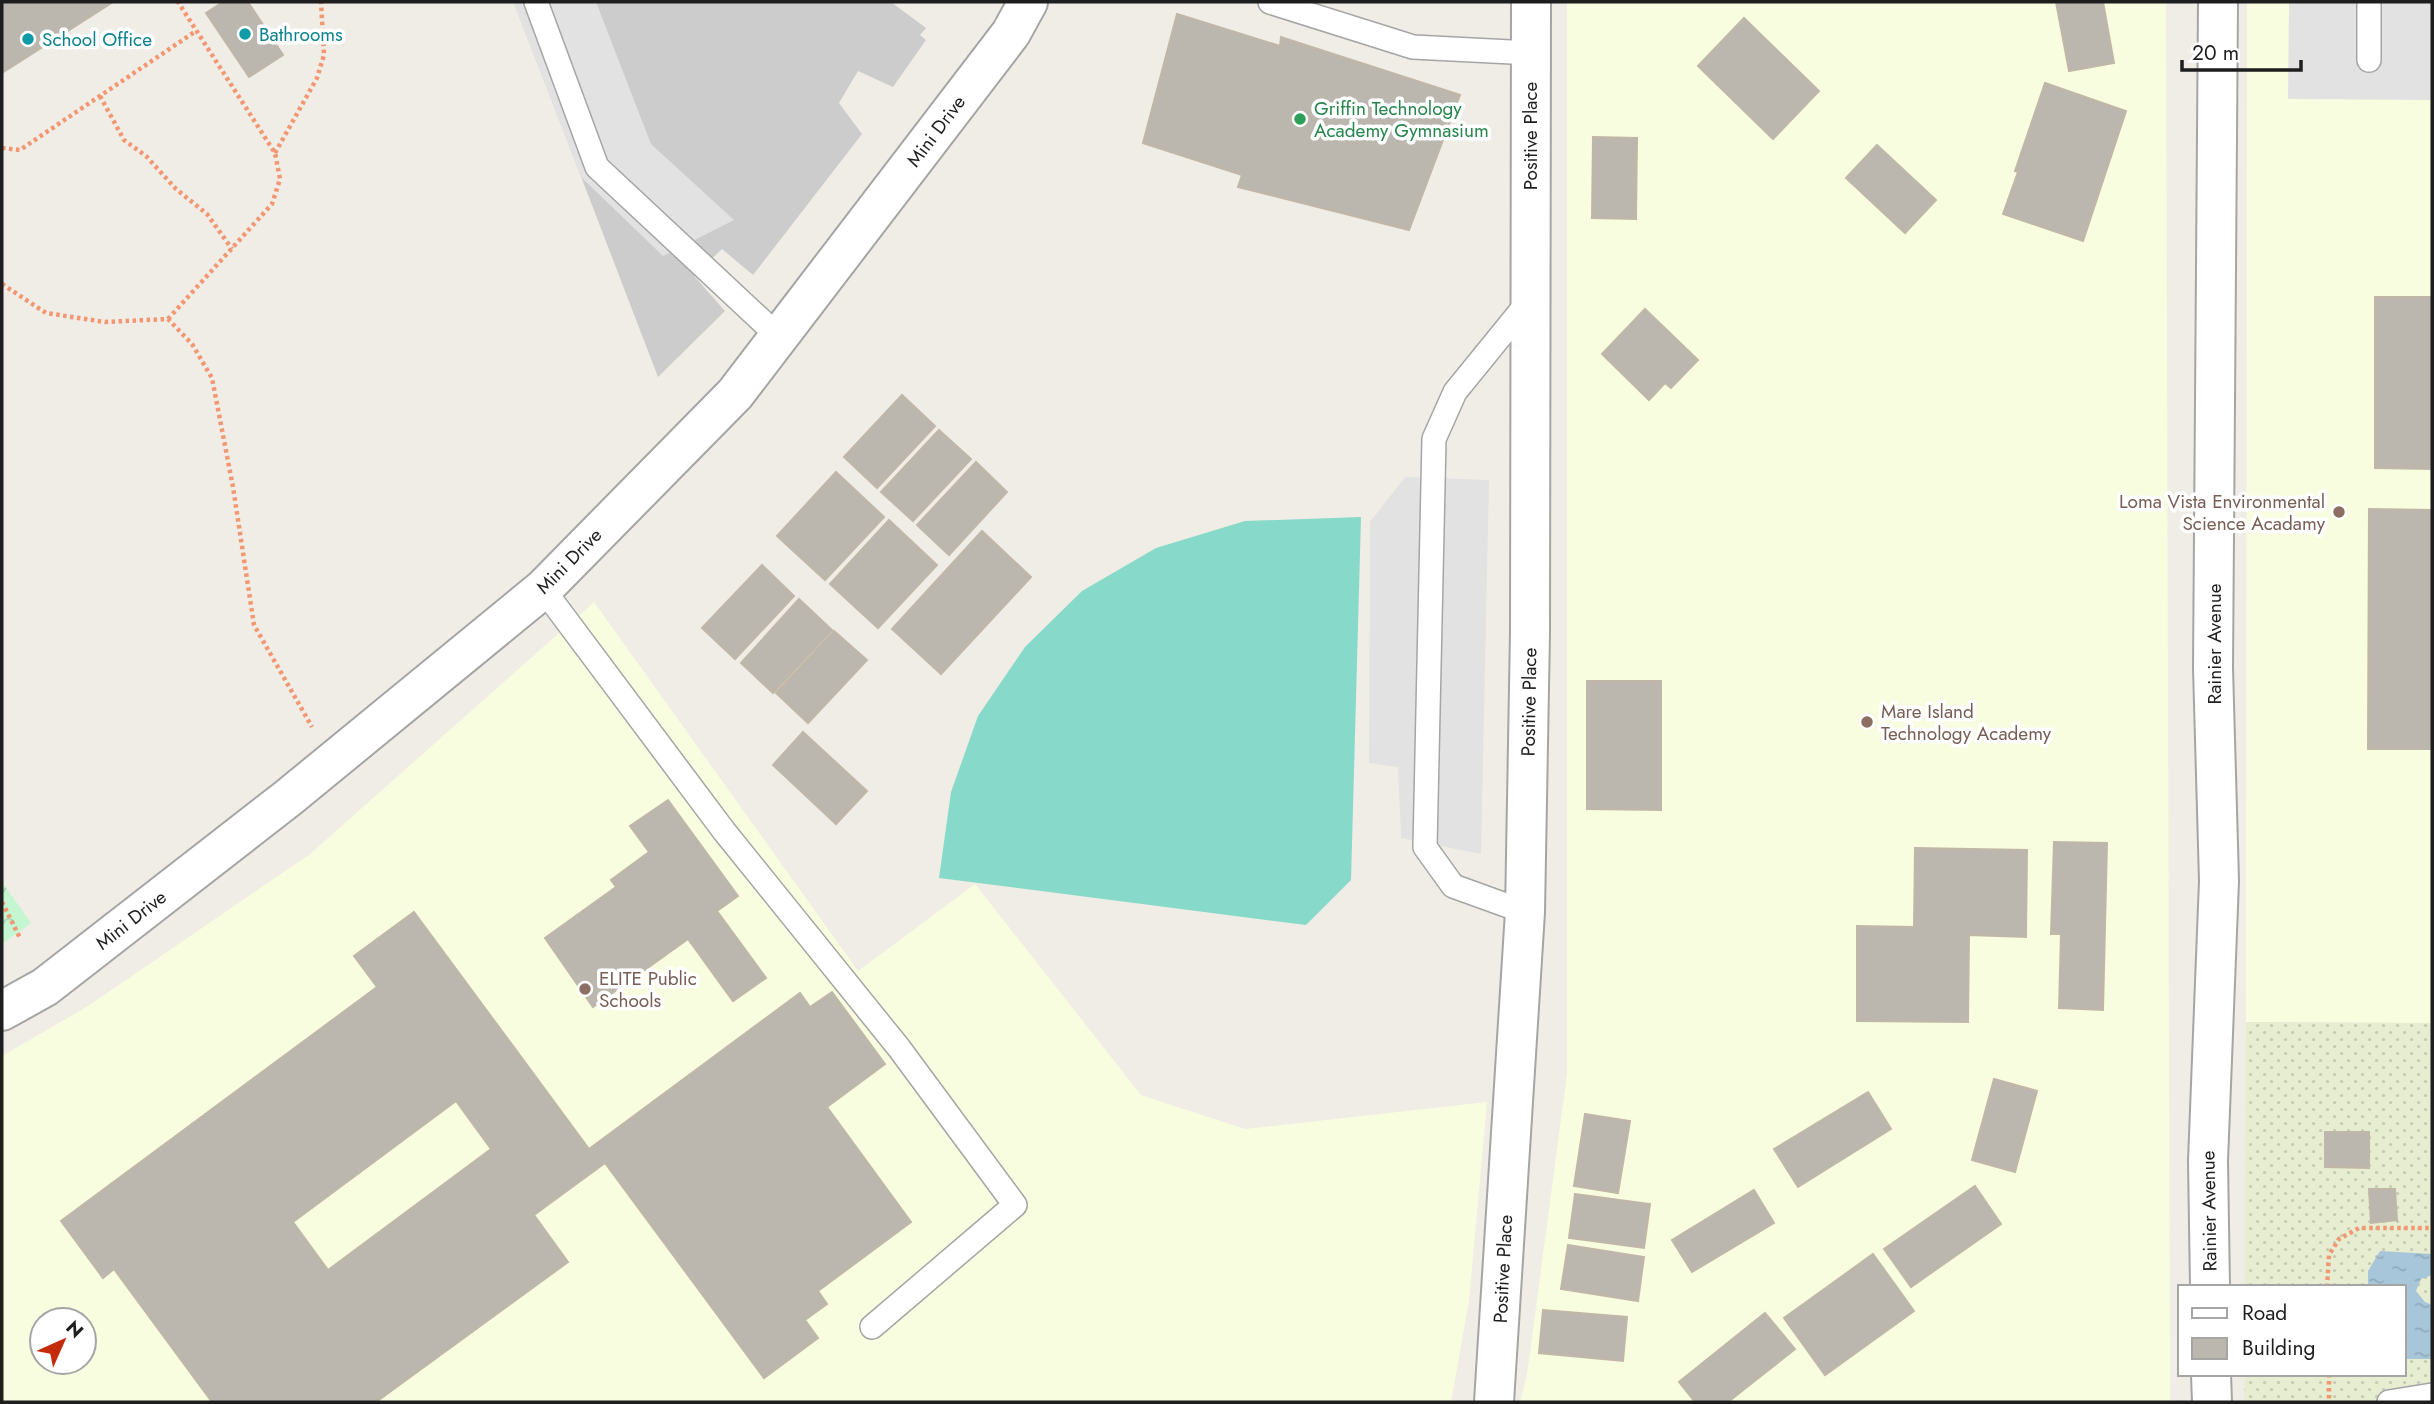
<svg xmlns="http://www.w3.org/2000/svg" width="2434" height="1404" font-family="Jost,sans-serif">
	<defs>
		<pattern id="farmland-dots" width="8" height="8" patternUnits="userSpaceOnUse" patternTransform="scale(1.75)"><rect width="8" height="8" fill="#e6edd1"/><path d="M2 2h.1M6 6h.1" fill="none" stroke="#c5cbb3" stroke-width="1.8" stroke-linecap="round"/></pattern>
		<pattern id="park-crowns" width="20" height="18" patternUnits="userSpaceOnUse" patternTransform="scale(1.75)"><rect width="20" height="18" fill="#c4f7d1"/><path d="M2 6a3 3 0 1 1 6 0M12 15a3 3 0 1 1 6 0" fill="none" stroke="#a8d3b3"/></pattern>
		<pattern id="water-ripples" width="26" height="14" patternUnits="userSpaceOnUse" patternTransform="scale(1.75)"><rect width="26" height="14" fill="#a7c6da"/><path d="M2 4q2-2 4 0t4 0M15 11q2-2 4 0t4 0" fill="none" stroke="#8faabb"/></pattern>
	</defs>
	<rect width="100%" height="100%" fill="#efede5"/>
	<!-- education -->
	<g fill="#f8fddf" fill-rule="evenodd">
		<path d="M1567,2H2166L2170,1402H1520L1527,1375L1567,1074Z"/>
		<path d="M2247,2H2432V1023L2246,1022Z"/>
		<path d="M594,602L858,971L975,884L1141,1095L1245,1129L1487,1102L1469,1301L1451,1402H2V1056L88,1006L310,854ZM42,1320H84V1362H42Z"/>
	</g>
	<!-- religious -->
	<path fill="#ccc" d="M514,2H891L926,28L920,35L926,40L893,87L858,71L839,103L862,134L753,275L722,249L694,276L725,311L658,377Z"/>
	<!-- farmland -->
	<path fill="url(#farmland-dots)" d="M2246,1022L2432,1023V1402H2244L2245,1374H2404V1287H2245Z"/>
	<!-- park -->
	<path fill="url(#park-crowns)" d="M2,882L31,923L2,944Z"/>
	<!-- pitch -->
	<path fill="#87dac9" d="M1361,517L1351,880L1306,925L939,878L951,792L978,716L1025,647L1082,591L1156,548L1245,521Z"/>
	<!-- parking -->
	<g fill="#e2e2e2">
		<path d="M513,2H596L651,144L734,220L663,256L581,177Z"/>
		<path d="M2289,2H2432V100L2288,99Z"/>
		<path d="M1405,477L1489,480L1481,854L1401,838L1398,767L1369,763L1370,522Z"/>
	</g>
	<!-- water -->
	<path fill="url(#water-ripples)" d="M2380,1251L2432,1254V1275L2421,1279L2416,1291L2425,1302L2432,1305V1359H2404V1287H2368V1271Z"/>
	<!-- building -->
	<g fill="#bbb6ae" stroke="#c0b7a8" stroke-width="2" fill-rule="evenodd">
		<path d="M6,2H113L2,73V5Z"/>
		<path d="M223,2H248L283,55L249,77L206,13Z"/>
		<path d="M2056,2H2103L2114,63L2069,71Z"/>
		<path d="M1177,14L1280,46L1281,37L1460,95L1409,230L1238,187L1242,175L1143,143Z"/>
		<path d="M1744,18L1819,91L1773,139L1698,66Z"/>
		<path d="M2045,83L2126,111L2083,241L2003,214L2018,172L2015,171Z"/>
		<path d="M1593,137L1637,138L1636,219L1592,218Z"/>
		<path d="M1877,145L1936,200L1905,233L1846,178Z"/>
		<path d="M2375,297H2432V469L2375,468Z"/>
		<path d="M1645,309L1698,360L1671,388L1665,383L1649,400L1602,354Z"/>
		<path d="M902,395L935,426L877,488L844,457Z"/>
		<path d="M939,430L971,459L913,521L881,492Z"/>
		<path d="M976,462L1007,492L949,555L917,525Z"/>
		<path d="M836,472L884,517L825,580L777,536Z"/>
		<path d="M2369,509L2432,510V749H2368Z"/>
		<path d="M889,520L937,565L878,628L830,584Z"/>
		<path d="M982,531L1031,577L941,674L892,629Z"/>
		<path d="M762,565L794,596L735,659L702,628Z"/>
		<path d="M799,599L832,630L773,693L741,663Z"/>
		<path d="M834,631L867,660L808,723L776,693Z"/>
		<path d="M1587,681H1661V810L1587,809Z"/>
		<path d="M803,732L867,791L836,824L773,765Z"/>
		<path d="M668,800L738,896L717,911L766,978L733,1001L688,939L593,1007L545,938L616,887L611,880L649,852L630,826Z"/>
		<path d="M2054,842L2107,843L2103,1010L2059,1008L2061,934H2051Z"/>
		<path d="M1915,848L2027,850L2026,937L1969,935L1968,1022L1857,1021V926L1914,927Z"/>
		<path d="M414,912L589,1149L800,993L810,1007L832,992L885,1064L827,1107L911,1222L818,1291L827,1304L805,1320L818,1338L764,1378L605,1163L534,1215L568,1262L376,1402H212L114,1269L103,1278L61,1221L377,987L354,956ZM456,1101L491,1149L328,1270L293,1222Z"/>
		<path d="M1994,1079L2037,1091L2015,1172L1972,1160Z"/>
		<path d="M1868,1092L1891,1129L1798,1187L1774,1149Z"/>
		<path d="M1585,1114L1630,1121L1618,1193L1574,1186Z"/>
		<path d="M2325,1132H2369V1168L2325,1167Z"/>
		<path d="M1975,1186L2001,1224L1911,1287L1884,1249Z"/>
		<path d="M2369,1189H2395L2397,1220L2371,1223Z"/>
		<path d="M1754,1190L1774,1223L1692,1272L1672,1240Z"/>
		<path d="M1575,1194L1650,1204L1644,1248L1569,1238Z"/>
		<path d="M1568,1245L1644,1257L1638,1301L1561,1289Z"/>
		<path d="M1873,1254L1914,1311L1825,1375L1784,1318Z"/>
		<path d="M1543,1310L1627,1317L1623,1361L1539,1353Z"/>
		<path d="M1765,1313L1795,1349L1728,1402H1695L1679,1382Z"/>
	</g>
	<g fill="none" stroke-linecap="round" stroke-linejoin="round">
		<defs>
			<g id="service">
				<path d="M536,2L597,167L778,336"/>
				<path d="M1270,2L1413,47L1530,53"/>
				<path d="M2369,2V60"/>
				<path d="M543,589L724,831L899,1048L1015,1205L872,1327"/>
				<path d="M1525,912L1453,886L1425,847L1434,439L1455,392L1529,301"/>
				<path d="M2389,1402L2432,1395"/>
			</g>
			<g id="minor">
				<path d="M2210,1287L2208,1161L2219,881L2213,668L2218,2"/>
				<path d="M2211,1374L2212,1402"/>
				<path d="M1494,1402L1525,912L1530,632L1531,2"/>
			</g>
			<path id="tertiary" d="M2,1011L45,987L288,798L543,589L735,394L1011,33L1028,2"/>
		</defs>
		<!-- service casing -->
		<use href="#service" stroke="#a5a5a5" stroke-width="26"/>
		<!-- minor casing -->
		<use href="#minor" stroke="#a5a5a5" stroke-width="42"/>
		<!-- tertiary casing -->
		<use href="#tertiary" stroke="#a5a5a5" stroke-width="42"/>
		<!-- path -->
		<g stroke="#f39672" stroke-width="4.5" stroke-dasharray="3.5 3.5" stroke-linecap="butt">
			<path d="M100,96L124,140L146,156L176,189L207,214L232,249"/>
			<path d="M2,148L20,150L196,31"/>
			<path d="M275,153L317,78L324,55L321,2"/>
			<path d="M2,284L46,313L105,322L168,319L192,344L212,378L233,487L254,625L312,727"/>
			<path d="M168,319L272,204L280,179L275,153L178,2"/>
			<path d="M2,902L20,938"/>
			<path d="M2327,1287L2329,1255L2339,1239L2359,1228H2432"/>
			<path d="M2329,1374V1402"/>
		</g>
		<!-- service -->
		<use href="#service" stroke="#fff" stroke-width="23"/>
		<!-- minor -->
		<use href="#minor" stroke="#fff" stroke-width="38"/>
		<!-- tertiary -->
		<use href="#tertiary" stroke="#fff" stroke-width="38"/>
	</g>
	<!-- markers -->
	<g fill="#0f9aa8" stroke="#fff" stroke-width="2.5">
		<circle cx="245" cy="34" r="7"/>
		<circle cx="28" cy="39" r="7"/>
	</g>
	<circle fill="#2e9e5b" stroke="#fff" stroke-width="2.5" cx="1300" cy="119" r="7"/>
	<g fill="#8d6e63" stroke="#fff" stroke-width="2.5">
		<circle cx="2339" cy="512" r="7"/>
		<circle cx="1867" cy="722" r="7"/>
		<circle cx="585" cy="989" r="7"/>
	</g>
	<g text-anchor="middle" dominant-baseline="central" stroke-width="7" stroke-linejoin="round" paint-order="stroke">
		<!-- culture labels -->
		<g font-size="19" fill="#0d838f" stroke="#fff" text-anchor="start">
			<text x="259" y="34">Bathrooms</text>
			<text x="42" y="39">School Office</text>
		</g>
		<!-- leisure labels -->
		<g font-size="19" fill="#27864d" stroke="#fff" text-anchor="start">
			<text x="1314" y="108">Griffin Technology<tspan x="1314" dy="22">Academy Gymnasium</tspan></text>
		</g>
		<!-- street labels -->
		<g font-size="19" fill="#1e1e1e" stroke="#fff">
			<text transform="translate(936 131) rotate(-53)">Mini Drive</text>
			<text transform="translate(1530 136) rotate(-90)">Positive Place</text>
			<text transform="translate(569 561) rotate(-45)">Mini Drive</text>
			<text transform="translate(2214 644) rotate(-90)">Rainier Avenue</text>
			<text transform="translate(1529 702) rotate(-89)">Positive Place</text>
			<text transform="translate(131 920) rotate(-38)">Mini Drive</text>
			<text transform="translate(2209 1211) rotate(-91)">Rainier Avenue</text>
			<text transform="translate(1503 1269) rotate(-87)">Positive Place</text>
		</g>
		<!-- education labels -->
		<g font-size="19" fill="#785e54" stroke="#fff" text-anchor="start">
			<text x="2325" y="501" text-anchor="end">Loma Vista Environmental<tspan x="2325" dy="22">Science Acadamy</tspan></text>
			<text x="1881" y="711">Mare Island<tspan x="1881" dy="22">Technology Academy</tspan></text>
			<text x="599" y="978">ELITE Public<tspan x="599" dy="22">Schools</tspan></text>
		</g>
	</g>
	<!-- border -->
	<rect width="2434" height="1404" fill="none" stroke="#1e1e1e" stroke-width="7"/>
	<!-- legend -->
	<rect x="2178" y="1285" width="228" height="91" fill="#ffffff" stroke="#a5a5a5" stroke-width="2"/>
	<rect x="2192" y="1308" width="35" height="10" fill="#ffffff" stroke="#a5a5a5" stroke-width="2"/>
	<text x="2242" y="1320" font-size="21" fill="#1e1e1e">Road</text>
	<rect x="2192" y="1338" width="35" height="21" fill="#bbb6ae" stroke="#a5a5a5" stroke-width="2"/>
	<text x="2242" y="1355" font-size="21" fill="#1e1e1e">Building</text>
	<!-- north arrow -->
	<g transform="translate(63 1341) rotate(45)"><circle r="33" fill="#ffffff" stroke="#a5a5a5" stroke-width="2"/>
	<path d="M0-5L12 26L0 18L-12 26Z" fill="#c32b0a"/>
	<text y="-10" font-size="19" font-weight="bold" text-anchor="middle" fill="#1e1e1e">N</text>
	</g>
	<!-- scale -->
	<path d="M2182 60v10h119v-10" fill="none" stroke="#1e1e1e" stroke-width="3.5"/>
	<text x="2192" y="60" font-size="21" fill="#1e1e1e" stroke="#ffffff" stroke-width="5" paint-order="stroke">20 m</text>
</svg>
